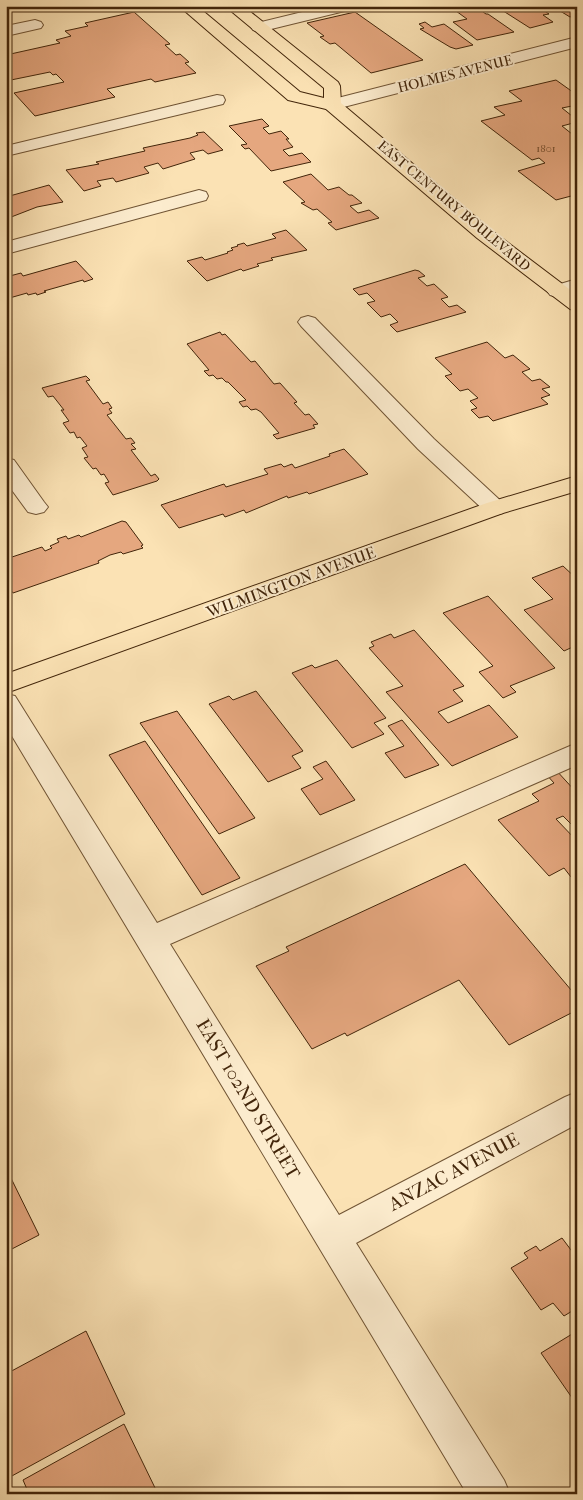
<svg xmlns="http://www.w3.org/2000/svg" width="583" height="1500" font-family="'IM FELL French Canon',serif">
	<rect width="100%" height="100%" fill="#fbe2b4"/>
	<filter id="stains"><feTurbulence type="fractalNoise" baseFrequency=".004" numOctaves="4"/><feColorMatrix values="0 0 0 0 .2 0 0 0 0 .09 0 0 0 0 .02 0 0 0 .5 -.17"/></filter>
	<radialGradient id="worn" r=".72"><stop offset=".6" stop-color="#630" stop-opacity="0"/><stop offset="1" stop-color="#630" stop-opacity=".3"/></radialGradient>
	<!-- building -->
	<g fill="#e5a77f" stroke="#42250a">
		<path d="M537,6L549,14L543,15L553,22L530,28L497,7Z"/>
		<path d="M552,6H577V15L570,17Z"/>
		<path d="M476,7L486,14H488L514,32L477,40L453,22L467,19L456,11Z"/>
		<path d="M134,12L170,44L165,45L176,55L180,54L189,62L185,63L196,73L155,82L151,79L107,89L115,97L35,116L14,93L64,82L56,74L53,75L50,72L6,81V55L60,43L56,40L71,36L65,31L88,26L85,23Z"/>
		<path d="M355,12L423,60L371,73L335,43L330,44L320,37L324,36L307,23Z"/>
		<path d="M425,22L432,27L444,24L473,45L456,49L450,47L420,29L424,28L419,24Z"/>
		<path d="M556,80L577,95V105L562,108L577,120V122L562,126L577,138V196L575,195L556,200L518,171L545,163L539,158L532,160L481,121L505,115L494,107L522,101L509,91Z"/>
		<path d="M262,119L269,126L263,128L269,134L281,131L289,139H286L293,147L283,150L289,156L302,153L311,162L271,171L249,148L245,149L241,145L247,144L229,126Z"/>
		<path d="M204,132L223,150L208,154L203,150L190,153L195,159L163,169L158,163L144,167L149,173L116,182L113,178L97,181L101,186L84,191L66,170L99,164L96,162L145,151L143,148L190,138L198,135L196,133Z"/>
		<path d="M311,174L328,190L339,187L349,195H352L362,203L350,206L358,213L369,210L379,218L336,230L328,223L332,222L317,209L313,210L301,203L305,202L283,182Z"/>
		<path d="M49,185L63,202L37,207L6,219V197Z"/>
		<path d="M286,230L307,250L271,258L273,260L257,264L259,266L243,271L241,269L207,281L187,261L202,257L205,260L228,253L227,252L233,250L231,248L238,246L237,245L244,243L247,246L276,238L272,234Z"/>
		<path d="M76,261L93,279L84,282L83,280L44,291L46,292L37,295L36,293L28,295L27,293L6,299V277L21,273L23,276Z"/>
		<path d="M415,270L419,271L425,276L418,278L427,286L434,284L448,297L441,299L449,307L457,305L466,312L397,332L390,325L398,322L390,314L381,317L367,303L375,301L367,293L359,295L353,289Z"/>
		<path d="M220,332L222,335L225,334L251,362L255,361L274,384L280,383L297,402L294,403L305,415L309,414L318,424L313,425L315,428L277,439L273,435L279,433L261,412L256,409L251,410L247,406L243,407L239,402L246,400L228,382H226L222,378L217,379L213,375L209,376L204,371L209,370L187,344Z"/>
		<path d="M487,342L505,358L513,355L530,369L522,372L532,381L540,379L550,387L542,389L550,395L541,398L548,404L493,421L488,416L479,418L471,410L477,408L470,401L478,398L468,389L460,391L445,376L452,374L435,358Z"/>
		<path d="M86,376L90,380L86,381L103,404L108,402L112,408L109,409L112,413L107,415L126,439L131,438L135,443L131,444L136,449L131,450L151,476L155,474L159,479L157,481L113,495L105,483L109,482L104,474L101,475L96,468L93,469L84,458L88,457L82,448L87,446L80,437L77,438L74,432L70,433L63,423L69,421L61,410H64L53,396L48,397L42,388Z"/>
		<path d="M344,449L368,474L309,494L307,492L288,498L287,496L246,513L244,510L225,517L223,514L179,528L161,505L224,484L226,487L268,474L264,469L281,464L284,467L292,464L295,468L330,456L329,454Z"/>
		<path d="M122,521L126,522L143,545L141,546L143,548L123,554L121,552L110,555L98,561L99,563L13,593L6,583V559L42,547L45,551L52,548L50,546L59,542L57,539L66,536L68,539L79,535L81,537Z"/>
		<path d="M563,566L577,579V645L564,651L524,610L553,599L532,578Z"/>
		<path d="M488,596L555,668L510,686L516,692L503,698L479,672L493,666L443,613Z"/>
		<path d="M414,630L464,686L453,690L463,701L438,712L448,723L489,705L518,737L452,766L386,692L403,686L369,648L374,646L371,642L391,634L394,638Z"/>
		<path d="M337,660L386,718L374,723L384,734L352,748L292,673L312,665L315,668Z"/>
		<path d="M256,691L303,751L292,756L301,768L268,782L209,704L229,696L233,700Z"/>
		<path d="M177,711L255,818L219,834L140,723Z"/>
		<path d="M402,720L439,765L405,778L385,753L404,746L388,726Z"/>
		<path d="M145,741L240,878L202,895L109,755Z"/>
		<path d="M326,761L355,800L320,815L301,789L323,779L313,767Z"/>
		<path d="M555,769L577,793V830L563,816L556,819L577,841V874L571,877L564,868L549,876L498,820L539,801L532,794L554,783L545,773Z"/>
		<path d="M465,864L577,997V1010L509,1045L459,980L347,1036L345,1033L312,1049L256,966L289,951L286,947Z"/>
		<path d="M6,1168L39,1235L6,1252Z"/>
		<path d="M562,1238L577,1258V1308L564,1316L553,1303L541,1310L511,1268L528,1258L524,1253L536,1246L540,1251Z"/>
		<path d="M86,1331L125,1414L10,1477L6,1469V1374Z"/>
		<path d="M577,1331V1405L541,1353Z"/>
		<path d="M124,1424L158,1494H29L23,1480Z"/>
	</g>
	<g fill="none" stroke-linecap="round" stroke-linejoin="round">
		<defs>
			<g id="minor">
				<path d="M327,6H356L353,9L259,32L253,30L251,27L253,24Z"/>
				<path d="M35,20L41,22L43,25L41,28L6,36V26Z"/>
				<path d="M577,37V47L332,110L326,109L323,105L326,101Z"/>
				<path d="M217,95L223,96L225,100L223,104L6,156V146Z"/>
				<path d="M199,190L206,192L208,196L206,200L6,254V242Z"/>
				<path d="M577,279V291L557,297L550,295L547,291L550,287Z"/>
				<path d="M308,316L315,318L434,439L503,503L507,508L503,513L495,515L487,513L418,449L301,326L298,322L301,318Z"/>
				<path d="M6,458L14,460L44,502L48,507L44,512L36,514L28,512L6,482Z"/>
				<path d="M6,694L15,696L157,923L577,743V765L170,944L339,1215L565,1097L577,1092V1124L356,1243L504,1480L510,1494H467L6,726Z"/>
			</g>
			<g id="major">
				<path d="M179,6H197L300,92L324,98V88L225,6H243L338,82L340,86L341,103L491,230L577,295V311L570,309L477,238L326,109L288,100Z"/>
				<path d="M577,476V491L503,513L6,693V674L487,503Z"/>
			</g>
		</defs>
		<!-- minor casing -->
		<use href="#minor" stroke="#705434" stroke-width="2"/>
		<!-- major casing -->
		<use href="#major" stroke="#42250a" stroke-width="2"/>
		<!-- minor -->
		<use href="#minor" fill="#fcecce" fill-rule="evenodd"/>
		<!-- major -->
		<use href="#major" fill="#fbe2b4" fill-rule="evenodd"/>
	</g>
	<g text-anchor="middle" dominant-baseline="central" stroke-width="4" stroke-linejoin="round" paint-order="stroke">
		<!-- far-number labels -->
		<g font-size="11" fill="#6b4627">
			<text x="546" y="148">1801</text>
		</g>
		<!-- far-street labels -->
		<g font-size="14" fill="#42250a" stroke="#fcecce">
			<text transform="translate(455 74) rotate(-14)">HOLMES AVENUE</text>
			<text transform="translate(454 206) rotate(40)">EAST CENTURY BOULEVARD</text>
		</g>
		<!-- street labels -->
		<g font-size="16" fill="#42250a" stroke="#fcecce">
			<text transform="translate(291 582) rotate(-20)">WILMINGTON AVENUE</text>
		</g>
		<!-- near-street labels -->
		<g font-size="19" fill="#42250a" stroke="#fcecce">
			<text transform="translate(248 1099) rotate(59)">EAST 102ND STREET</text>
			<text transform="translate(454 1172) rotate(-28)">ANZAC AVENUE</text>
		</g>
	</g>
	<!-- margin -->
	<rect width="583" height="1500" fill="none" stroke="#fbe2b4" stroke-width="25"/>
	<rect x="8" y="8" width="568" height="1485" fill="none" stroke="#42250a" stroke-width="2.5"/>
	<rect x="12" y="12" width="558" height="1475" fill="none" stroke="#42250a"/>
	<rect width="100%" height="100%" filter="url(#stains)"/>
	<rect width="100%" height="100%" fill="url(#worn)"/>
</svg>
